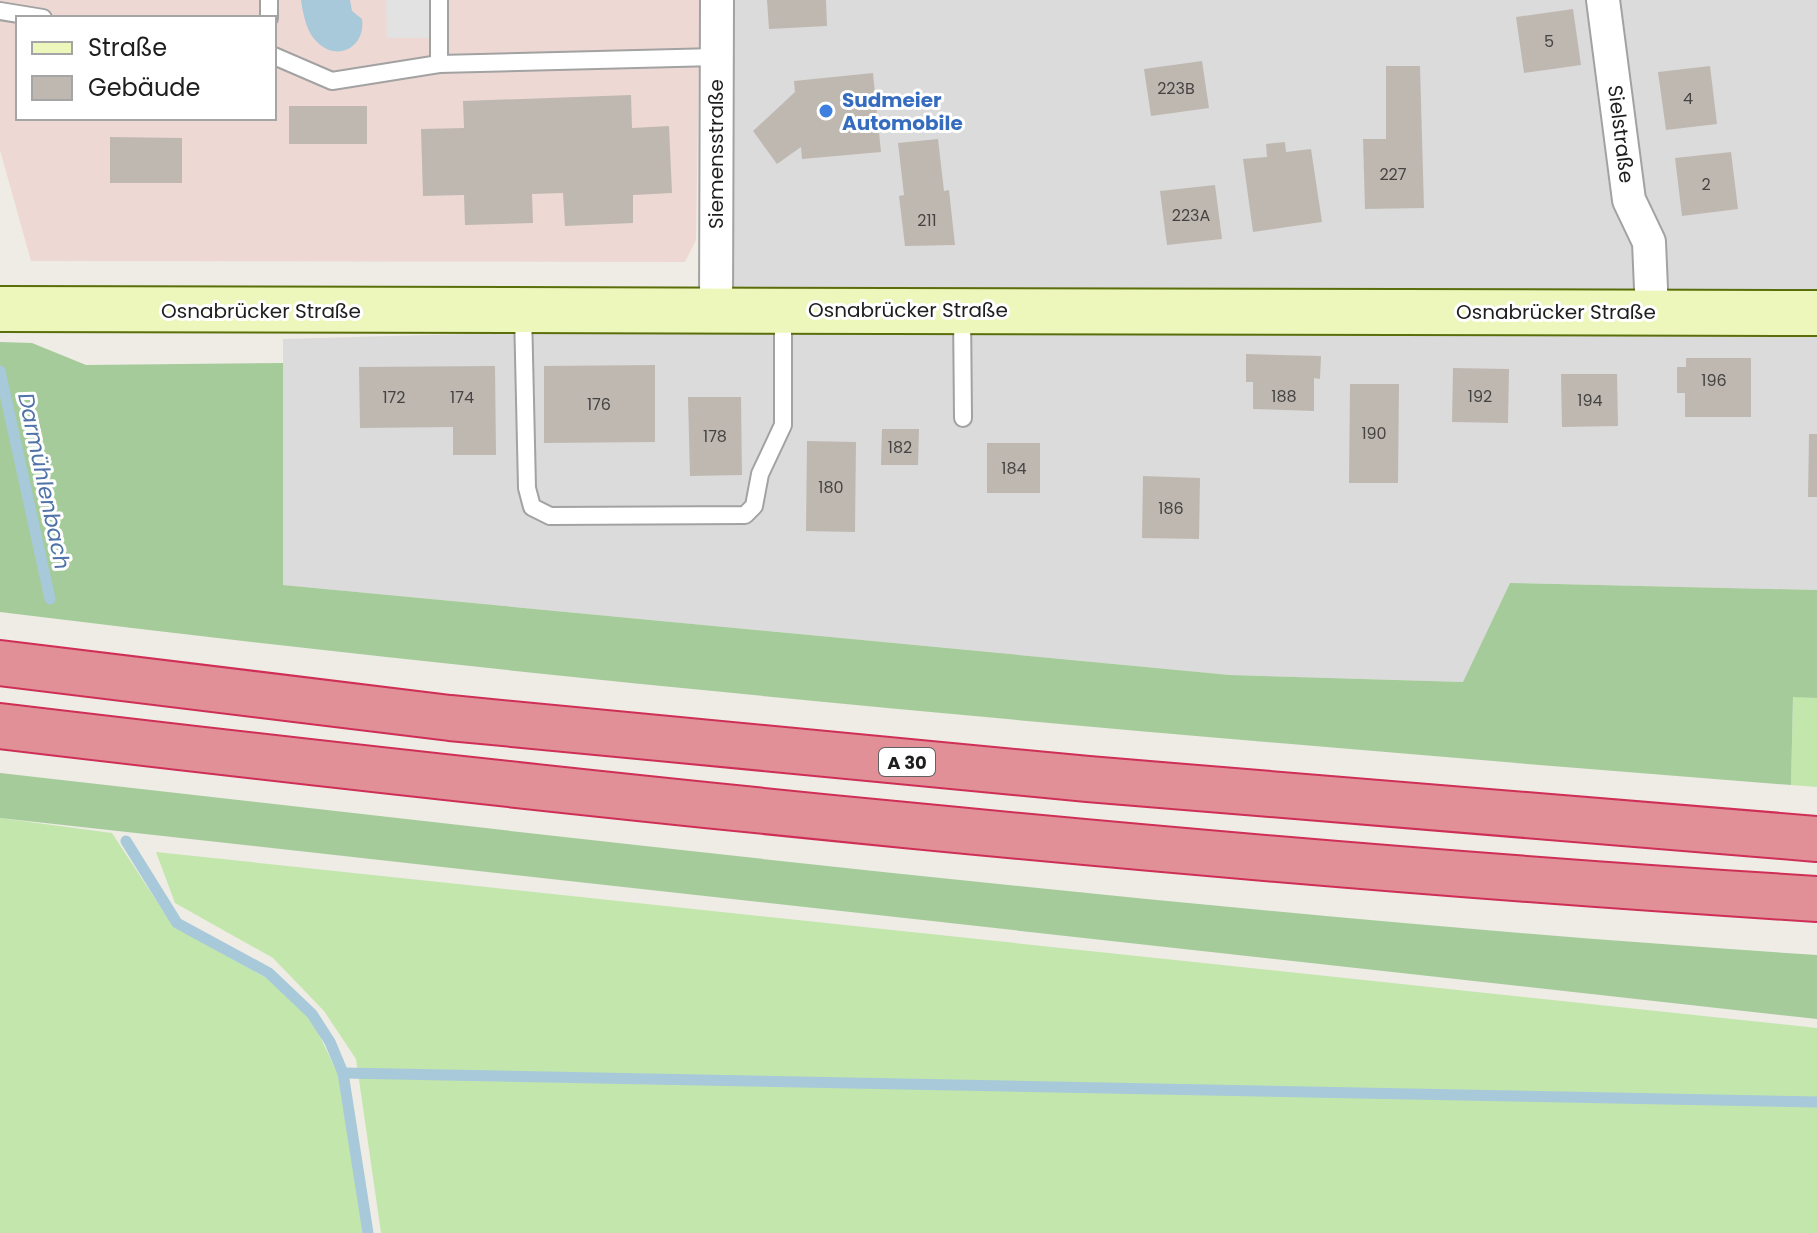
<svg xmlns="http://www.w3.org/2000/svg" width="1817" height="1233" font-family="Poppins,sans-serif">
	<rect width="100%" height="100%" fill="#eeece4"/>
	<!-- residential -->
	<path fill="#dcdbdb" d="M728,0H1817V590L1510,583L1464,682L1230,675L283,585V339L716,327Z"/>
	<!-- commercial -->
	<path fill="#eed8d4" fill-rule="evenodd" d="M0,0H700L696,240L685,262L31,261L0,150ZM18,18H274V118H18Z"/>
	<!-- grass -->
	<g fill="#c3e6ad">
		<path d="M1793,696L1817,698V787L1791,785Z"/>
		<path d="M0,818L112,833L173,926L268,979L310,1016L338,1074L363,1233H0Z"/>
		<path d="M156,852L1817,1028V1233H381L356,1059L324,1011L273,958L175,903Z"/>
	</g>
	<!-- forest -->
	<g fill="#a5cb9b">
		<path d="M0,342L32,343L86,365L283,363V585L1230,675L1463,682L1510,583L1817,590V698L1793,697L1791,785C1193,738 595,686 0,612Z"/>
		<path d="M0,773C605,841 1209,915 1817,955V1019L0,818Z"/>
	</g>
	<!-- parking -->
	<path fill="#e2e2e2" d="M386,0H429V38H387Z"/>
	<!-- water -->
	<path fill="#a7c9d9" d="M301,0H350L352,11L362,19C366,46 338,63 317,42C306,32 303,13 301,0Z"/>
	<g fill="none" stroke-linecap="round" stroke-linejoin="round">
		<!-- stream -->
		<g stroke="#a7c9d9" stroke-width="11">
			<path d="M0,371L50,599"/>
			<path d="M126,841L177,923L269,973L312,1014L330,1042L343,1073L368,1233"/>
			<path d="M343,1073L1817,1102"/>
		</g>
	</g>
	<!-- building -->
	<g fill="#beb8b1">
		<path d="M767,0H826L827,26L769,29Z"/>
		<path d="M1573,9L1581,65L1524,73L1516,17Z"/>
		<path d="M1202,61L1209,108L1151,116L1144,69Z"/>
		<path d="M1386,66H1420L1424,208L1365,209L1363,139H1386Z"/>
		<path d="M1710,66L1717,124L1666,130L1658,72Z"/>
		<path d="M873,73L881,152L802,159L801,147L777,164L753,131L795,92L794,81Z"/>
		<path d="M631,95L632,128L669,126L672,193L633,195V223L565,226L563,193L532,194L533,223L465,225L464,195L423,196L421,129L464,128L463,101Z"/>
		<rect x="289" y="106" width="78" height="38"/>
		<path d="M110,137L182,138V183H110Z"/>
		<path d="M938,139L944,191L949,190L955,245L905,246L899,196L904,195L898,143Z"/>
		<path d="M1285,142L1286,152L1311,149L1322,222L1253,232L1243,159L1267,157L1266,144Z"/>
		<path d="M1731,152L1738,209L1682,216L1675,158Z"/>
		<path d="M1215,185L1222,239L1167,245L1160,191Z"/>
		<path d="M1246,354L1321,356L1320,379L1314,378V411L1253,409V382H1246Z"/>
		<path d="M1686,358H1751V417H1685V393H1677V367H1686Z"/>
		<path d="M655,365V442L544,443V366Z"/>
		<path d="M495,366L496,455H453V427L360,428L359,367Z"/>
		<path d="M1453,368L1509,369L1508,423L1452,422Z"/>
		<path d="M1561,374H1617L1618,426L1562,427Z"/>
		<path d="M1350,384H1399L1398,483H1349Z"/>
		<path d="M688,397H741L742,475L690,476Z"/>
		<path d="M882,429H919L918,465H881Z"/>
		<path d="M1809,434H1817V497H1808Z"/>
		<path d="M807,441L856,442L855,532L806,531Z"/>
		<rect x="987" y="443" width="53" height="50"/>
		<path d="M1143,476L1200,478L1199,539L1142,538Z"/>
	</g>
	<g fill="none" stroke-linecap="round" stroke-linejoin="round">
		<defs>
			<g id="service">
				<path d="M269,0V18"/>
				<path d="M439,0V64"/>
				<path d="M0,11L43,18"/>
				<path d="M274,56L332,81L439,64L716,57"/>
				<path d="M962,311L963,418"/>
				<path d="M523,312L527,488L532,507L550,516L745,515L754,506L760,474L783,425V311"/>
			</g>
			<g id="minor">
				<path d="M1603,0L1629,200L1649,242L1652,312"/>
				<path d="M716,309L717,0"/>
			</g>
			<path id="secondary" d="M0,309L1817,313"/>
			<g id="motorway">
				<path d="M0,663L450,718L1088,779L1817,839"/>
				<path d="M0,726C604,798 1210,861 1817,899"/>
			</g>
		</defs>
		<!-- service casing -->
		<use href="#service" stroke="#a2a2a2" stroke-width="20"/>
		<!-- minor casing -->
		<use href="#minor" stroke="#a2a2a2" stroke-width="36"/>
		<!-- secondary casing -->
		<use href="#secondary" stroke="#5a6e0b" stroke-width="48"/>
		<!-- motorway casing -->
		<use href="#motorway" stroke="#cf2e56" stroke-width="48"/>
		<!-- service -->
		<use href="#service" stroke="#fff" stroke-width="16"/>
		<!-- minor -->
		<use href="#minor" stroke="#fff" stroke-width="32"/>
		<!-- secondary -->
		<use href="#secondary" stroke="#edf6bb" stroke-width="44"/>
		<!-- motorway -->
		<use href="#motorway" stroke="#e19097" stroke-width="44"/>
	</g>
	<!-- markers -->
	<circle fill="#3f7fe0" stroke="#fff" stroke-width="3" cx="826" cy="111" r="8"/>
	<g text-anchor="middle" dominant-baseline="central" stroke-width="6" stroke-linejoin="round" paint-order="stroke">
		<!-- number labels -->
		<g font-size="16" fill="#464443">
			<text x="1549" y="41">5</text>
			<text x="1176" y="88">223B</text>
			<text x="1688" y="98">4</text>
			<text x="1393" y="174">227</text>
			<text x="1706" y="184">2</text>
			<text x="1191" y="215">223A</text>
			<text x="927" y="220">211</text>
			<text x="1714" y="380">196</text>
			<text x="1284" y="396">188</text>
			<text x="1480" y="396">192</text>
			<text x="394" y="397">172</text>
			<text x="462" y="397">174</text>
			<text x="1590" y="400">194</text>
			<text x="599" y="404">176</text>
			<text x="1374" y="433">190</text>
			<text x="715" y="436">178</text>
			<text x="900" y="447">182</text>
			<text x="1014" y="468">184</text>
			<text x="831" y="487">180</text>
			<text x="1171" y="508">186</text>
		</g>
		<!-- shield labels -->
		<rect fill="#fff" stroke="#626262" stroke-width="2" x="879" y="748" width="56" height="28" rx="6"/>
		<g font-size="18" font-weight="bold" fill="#1e1e1e">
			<text x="907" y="762">A 30</text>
		</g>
		<!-- shop labels -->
		<g font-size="20" font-weight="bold" fill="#366cbe" stroke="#fff" text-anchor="start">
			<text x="842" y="100">Sudmeier<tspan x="842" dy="23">Automobile</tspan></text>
		</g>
		<!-- street labels -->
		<g font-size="20" fill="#1e1e1e" stroke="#fff">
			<text transform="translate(1621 134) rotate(83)">Sielstraße</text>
			<text transform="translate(716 154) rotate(-90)">Siemensstraße</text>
			<text x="908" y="310">Osnabrücker Straße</text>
			<text x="261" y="311">Osnabrücker Straße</text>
			<text x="1556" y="312">Osnabrücker Straße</text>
		</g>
		<!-- water labels -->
		<g font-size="22" font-style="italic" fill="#5073a8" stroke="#fff">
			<text transform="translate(44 481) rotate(78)">Darmühlenbach</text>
		</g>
	</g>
	<!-- legend -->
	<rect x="16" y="16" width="260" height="104" fill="#ffffff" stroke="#a5a5a5" stroke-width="2"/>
	<rect x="32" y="42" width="40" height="12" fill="#edf6bb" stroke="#a5a5a5" stroke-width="2"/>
	<text x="88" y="56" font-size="24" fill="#1e1e1e">Straße</text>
	<rect x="32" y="76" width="40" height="24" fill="#beb8b1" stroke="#a5a5a5" stroke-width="2"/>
	<text x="88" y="96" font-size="24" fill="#1e1e1e">Gebäude</text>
</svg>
